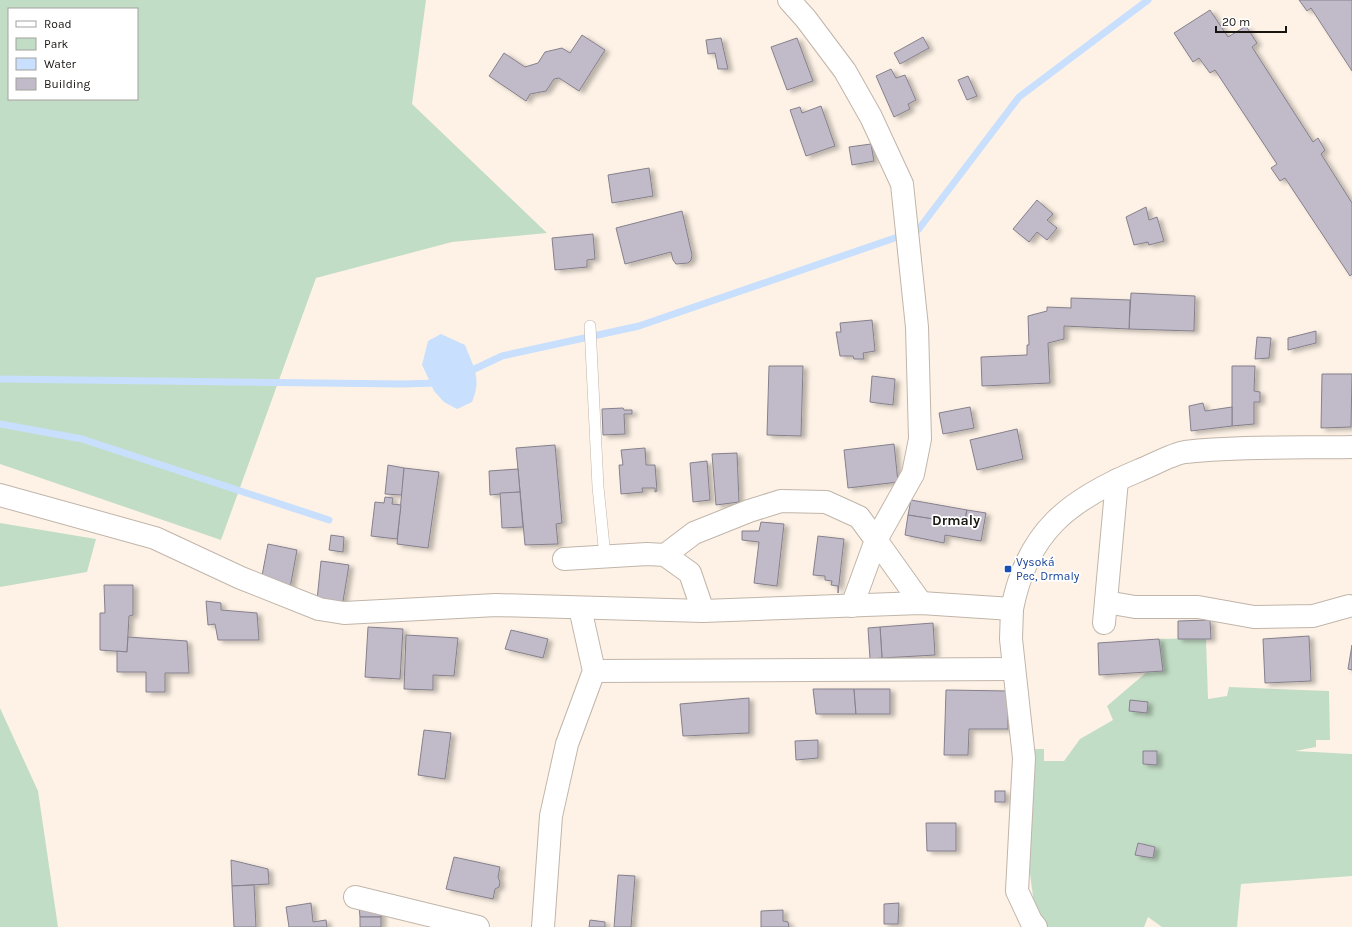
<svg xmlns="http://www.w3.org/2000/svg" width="1352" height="927" font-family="Karla,sans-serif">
	<defs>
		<filter id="shadow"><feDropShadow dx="4.5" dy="2.5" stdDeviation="2" flood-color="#0004"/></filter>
	</defs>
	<rect width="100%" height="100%" fill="#fef2e6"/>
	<!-- green -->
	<g fill="#c2ddc5" fill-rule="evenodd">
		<path d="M0,0H426L412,104L547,233L452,242L316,278L221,540L0,464ZM9,9H137V99H9Z"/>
		<path d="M0,523L96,539L87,572L0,587Z"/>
		<path d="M1206,638L1208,699L1227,696L1229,687L1329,691L1330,740H1316V747L1295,751L1352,754V876L1241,884L1237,927H1162L1148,917L1144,927H1037L1029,866L1030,749H1044V761H1064L1080,739L1113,720L1107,706L1148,671H1162L1159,639ZM1144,751H1157V764H1143ZM1138,843L1155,847L1153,858L1135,854Z"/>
		<path d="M0,708L38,791L58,927H0Z"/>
	</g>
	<!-- water -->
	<path fill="#c8dffd" d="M441,334L465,345C474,368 482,379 472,402L457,409L444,402L434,391L425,371L422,365L428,341Z"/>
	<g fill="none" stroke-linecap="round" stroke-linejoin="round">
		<!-- stream -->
		<g stroke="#c8dffd" stroke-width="7">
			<path d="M466,373L502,356L639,326L918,230L1019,97L1148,0"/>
			<path d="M0,379L403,384L438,383"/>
			<path d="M0,424L82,439L329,520"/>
		</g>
	</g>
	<!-- building -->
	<g fill="#c1bbc9" stroke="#85808c" filter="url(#shadow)">
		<path d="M1299,0H1352V71L1311,8L1307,11Z"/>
		<path d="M1210,10L1228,37L1246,26L1257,43L1252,47L1313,142L1318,138L1325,150L1321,154L1352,203V274L1350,276L1285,178L1280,181L1271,168L1277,164L1215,70L1210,73L1199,58L1193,62L1174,33Z"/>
		<path d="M582,35L605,50L579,91L559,78L554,79L546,91L530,94L526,101L489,76L504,53L525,67L538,63L545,52L562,48L570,53Z"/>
		<path d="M923,37L929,48L900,64L894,53Z"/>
		<path d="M721,38L728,69H718L715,53L708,54L706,40Z"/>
		<path d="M797,38L813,81L787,90L771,47Z"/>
		<path d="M891,69L896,78L905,75L916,100L908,104L910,109L894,117L876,76Z"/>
		<path d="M968,76L977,96L967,100L958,80Z"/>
		<path d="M821,106L835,146L806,156L790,110L800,107L802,113Z"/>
		<path d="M871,144L874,161L852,165L849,147Z"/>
		<path d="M649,168L653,196L612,203L608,175Z"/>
		<path d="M1037,200L1053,214L1047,220L1057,228L1047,240L1037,232L1029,242L1013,229Z"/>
		<path d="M1146,207L1149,220L1157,217L1164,241L1149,245L1148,242L1134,245L1126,217Z"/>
		<path d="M682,211L692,255L691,260L688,263L676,264L673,260L671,252L625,264L616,228Z"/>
		<path d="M593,234L595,259L587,260V267L555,270L552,238Z"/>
		<path d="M1131,293L1195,296L1194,331L1129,329Z"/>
		<path d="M1071,298L1130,300L1129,329L1064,326V339L1048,343L1050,383L982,386L981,357L1027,355V345H1029L1028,316L1047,311V307L1071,308Z"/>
		<path d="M872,320L875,351L863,353L864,359H854L853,356H840L836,332H841L840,323Z"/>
		<path d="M1316,331V343L1288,350V338Z"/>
		<path d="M1257,337L1271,338L1269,358L1255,359Z"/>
		<path d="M769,366H803L801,436L767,435Z"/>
		<path d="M1232,366H1255L1254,391L1260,392V402H1254V424L1232,426Z"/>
		<path d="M1322,374H1352L1351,427L1321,428Z"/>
		<path d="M872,376L895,379L893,405L870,402Z"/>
		<path d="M1203,403L1205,411L1232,407V426L1191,431L1189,406Z"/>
		<path d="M970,407L974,428L943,434L939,413Z"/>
		<path d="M623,408L624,410H632V414H624L625,434L603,435L602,409Z"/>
		<path d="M1017,429L1023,459L977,470L970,440Z"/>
		<path d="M894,444L898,482L848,488L844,450Z"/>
		<path d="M555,445L562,523L556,524L558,544L525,545L516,448Z"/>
		<path d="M645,448L646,465H655L657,491L655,492V488H642L643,492L621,494L619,465H623L621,450Z"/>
		<path d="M737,453L739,502L716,505L712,454Z"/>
		<path d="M707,461L710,500L693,502L690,463Z"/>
		<path d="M388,465L404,468L402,495L385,494Z"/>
		<path d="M404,468L439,472L428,548L397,544Z"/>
		<path d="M518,469L520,492L490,495L489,471Z"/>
		<path d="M520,492L523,527L502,528L500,493Z"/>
		<path d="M385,497L393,498L392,504L401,505L397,539L371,536L375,502L384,503Z"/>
		<path d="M911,500L967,510L964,524L908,515Z"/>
		<path d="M967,510L986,513L981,541L945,535L944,543L905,535L908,515L964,524Z"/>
		<path d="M761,522L784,524L777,586L754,583L759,542L742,540V531H759Z"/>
		<path d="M331,535L344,537L343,552L329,550Z"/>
		<path d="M818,536L844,539L838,593V586L831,585L832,581L825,580V576L813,575Z"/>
		<path d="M268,544L297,550L290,588L261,581Z"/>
		<path d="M321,561L349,565L342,607L317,600Z"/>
		<path d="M104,585H133V615L129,616L127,652L100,650V613H105Z"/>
		<path d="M206,601L221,603V610L257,613L259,640H218L215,624L208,625Z"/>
		<path d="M1210,620L1211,639H1178V621Z"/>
		<path d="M933,623L935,655L882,658L880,627Z"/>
		<path d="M368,627L403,629L400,679L365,677Z"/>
		<path d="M880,627L882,658L870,659L868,628Z"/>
		<path d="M511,630L548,639L543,658L505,649Z"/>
		<path d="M406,635L458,638L454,676L433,675V690L404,689Z"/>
		<path d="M1309,636L1311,681L1265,683L1263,639Z"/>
		<path d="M128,637L187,641L189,673H165V692H146V672H117V651L127,652Z"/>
		<path d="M1159,639L1163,671L1099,675L1098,643Z"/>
		<path d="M1352,645V670L1348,669Z"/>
		<path d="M813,689H854L856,714H816Z"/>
		<path d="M854,689H890V714H856Z"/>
		<path d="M946,690L1008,691V729H969L968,755H944Z"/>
		<path d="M749,698V733L683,736L680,704Z"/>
		<path d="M1130,700L1148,702L1147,713L1129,711Z"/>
		<path d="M424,730L451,733L445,779L418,775Z"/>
		<path d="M818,740V758L796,760L795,741Z"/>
		<path d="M1143,751H1157V765L1143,764Z"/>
		<rect x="995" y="791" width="10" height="11"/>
		<path d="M926,823H956V851H927Z"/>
		<path d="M1138,843L1155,847L1153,858L1135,855Z"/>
		<path d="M454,857L500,867L498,877L500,882L499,887L495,889L493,899L446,889Z"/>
		<path d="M231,860L268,869L269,884L232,886Z"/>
		<path d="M618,875L635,876L631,927H614Z"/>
		<path d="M254,885L256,927H234L232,886Z"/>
		<path d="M311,903L313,922L326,920L327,927H289L286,907Z"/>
		<path d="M899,903L898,924H884V904Z"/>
		<path d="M359,906L381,911V917H360Z"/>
		<path d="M783,910V921L788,922L789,927H761V911Z"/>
		<rect x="360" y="917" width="21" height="10"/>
		<path d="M590,920L605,922V927H589Z"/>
	</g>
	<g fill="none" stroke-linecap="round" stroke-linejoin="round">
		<defs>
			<path id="service" d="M590,326L598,487L605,556"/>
			<g id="minor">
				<path d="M789,0L806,19L845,71L871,117L902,184L917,327L920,439L913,474L876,540L921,603"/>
				<path d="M665,555L694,533L749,511L781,501L826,502L859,517L876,540L852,606"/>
				<path d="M564,559L647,554L665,555L690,573L703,611"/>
				<path d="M1106,602L1135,607H1198L1254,617L1313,616L1349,606"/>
				<path d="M1012,609C1027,531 1070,499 1140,470C1153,465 1172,454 1185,452C1239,446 1298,448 1352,447"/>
				<path d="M1104,623L1117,480"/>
				<path d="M594,671L1014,669"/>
				<path d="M355,897L478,927"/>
				<path d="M543,927L551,816L567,744L594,671L580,608"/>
			</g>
			<path id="tertiary" d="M0,495L155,538L241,578L319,609L344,613L496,605L703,611L921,603L1012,609L1011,639L1024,758L1017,891L1031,921L1036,927"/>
		</defs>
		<!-- service casing -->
		<use href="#service" stroke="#c0b5aa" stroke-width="12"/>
		<!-- minor casing -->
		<use href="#minor" stroke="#c0b5aa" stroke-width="24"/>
		<!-- tertiary casing -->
		<use href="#tertiary" stroke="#c0b5aa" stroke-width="24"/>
		<!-- service -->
		<use href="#service" stroke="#fff" stroke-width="11"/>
		<!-- minor -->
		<use href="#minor" stroke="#fff" stroke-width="22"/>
		<!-- tertiary -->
		<use href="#tertiary" stroke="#fff" stroke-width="22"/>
	</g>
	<!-- markers -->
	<rect fill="#1a4fb4" stroke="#fff" stroke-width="1.5" x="1004" y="565" width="8" height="8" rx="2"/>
	<g text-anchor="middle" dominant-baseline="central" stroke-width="3.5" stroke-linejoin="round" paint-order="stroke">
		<!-- transit labels -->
		<g font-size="12" fill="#164399" stroke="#fff" text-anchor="start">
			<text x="1016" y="562">Vysoká<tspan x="1016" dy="14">Pec, Drmaly</tspan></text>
		</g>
		<!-- quarter labels -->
		<g font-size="14" font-weight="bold" fill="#181410" stroke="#fff">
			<text x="956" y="520">Drmaly</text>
		</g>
	</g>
	<!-- legend -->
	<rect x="8" y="8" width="130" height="92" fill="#ffffff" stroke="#a3a19f"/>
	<rect x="16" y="21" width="20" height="6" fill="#ffffff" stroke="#a3a19f"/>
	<text x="44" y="28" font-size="12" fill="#181410">Road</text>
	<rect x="16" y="38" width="20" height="12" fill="#c2ddc5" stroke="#a3a19f"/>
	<text x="44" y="48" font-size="12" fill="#181410">Park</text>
	<rect x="16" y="58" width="20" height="12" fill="#c8dffd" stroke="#a3a19f"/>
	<text x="44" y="68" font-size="12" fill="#181410">Water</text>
	<rect x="16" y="78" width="20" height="12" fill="#c1bbc9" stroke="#a3a19f"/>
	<text x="44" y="88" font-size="12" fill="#181410">Building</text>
	<!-- scale -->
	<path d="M1216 26v6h70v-6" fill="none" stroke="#181410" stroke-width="2"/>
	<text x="1222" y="26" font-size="12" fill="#181410" stroke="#ffffff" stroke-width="3" paint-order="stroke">20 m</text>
</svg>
